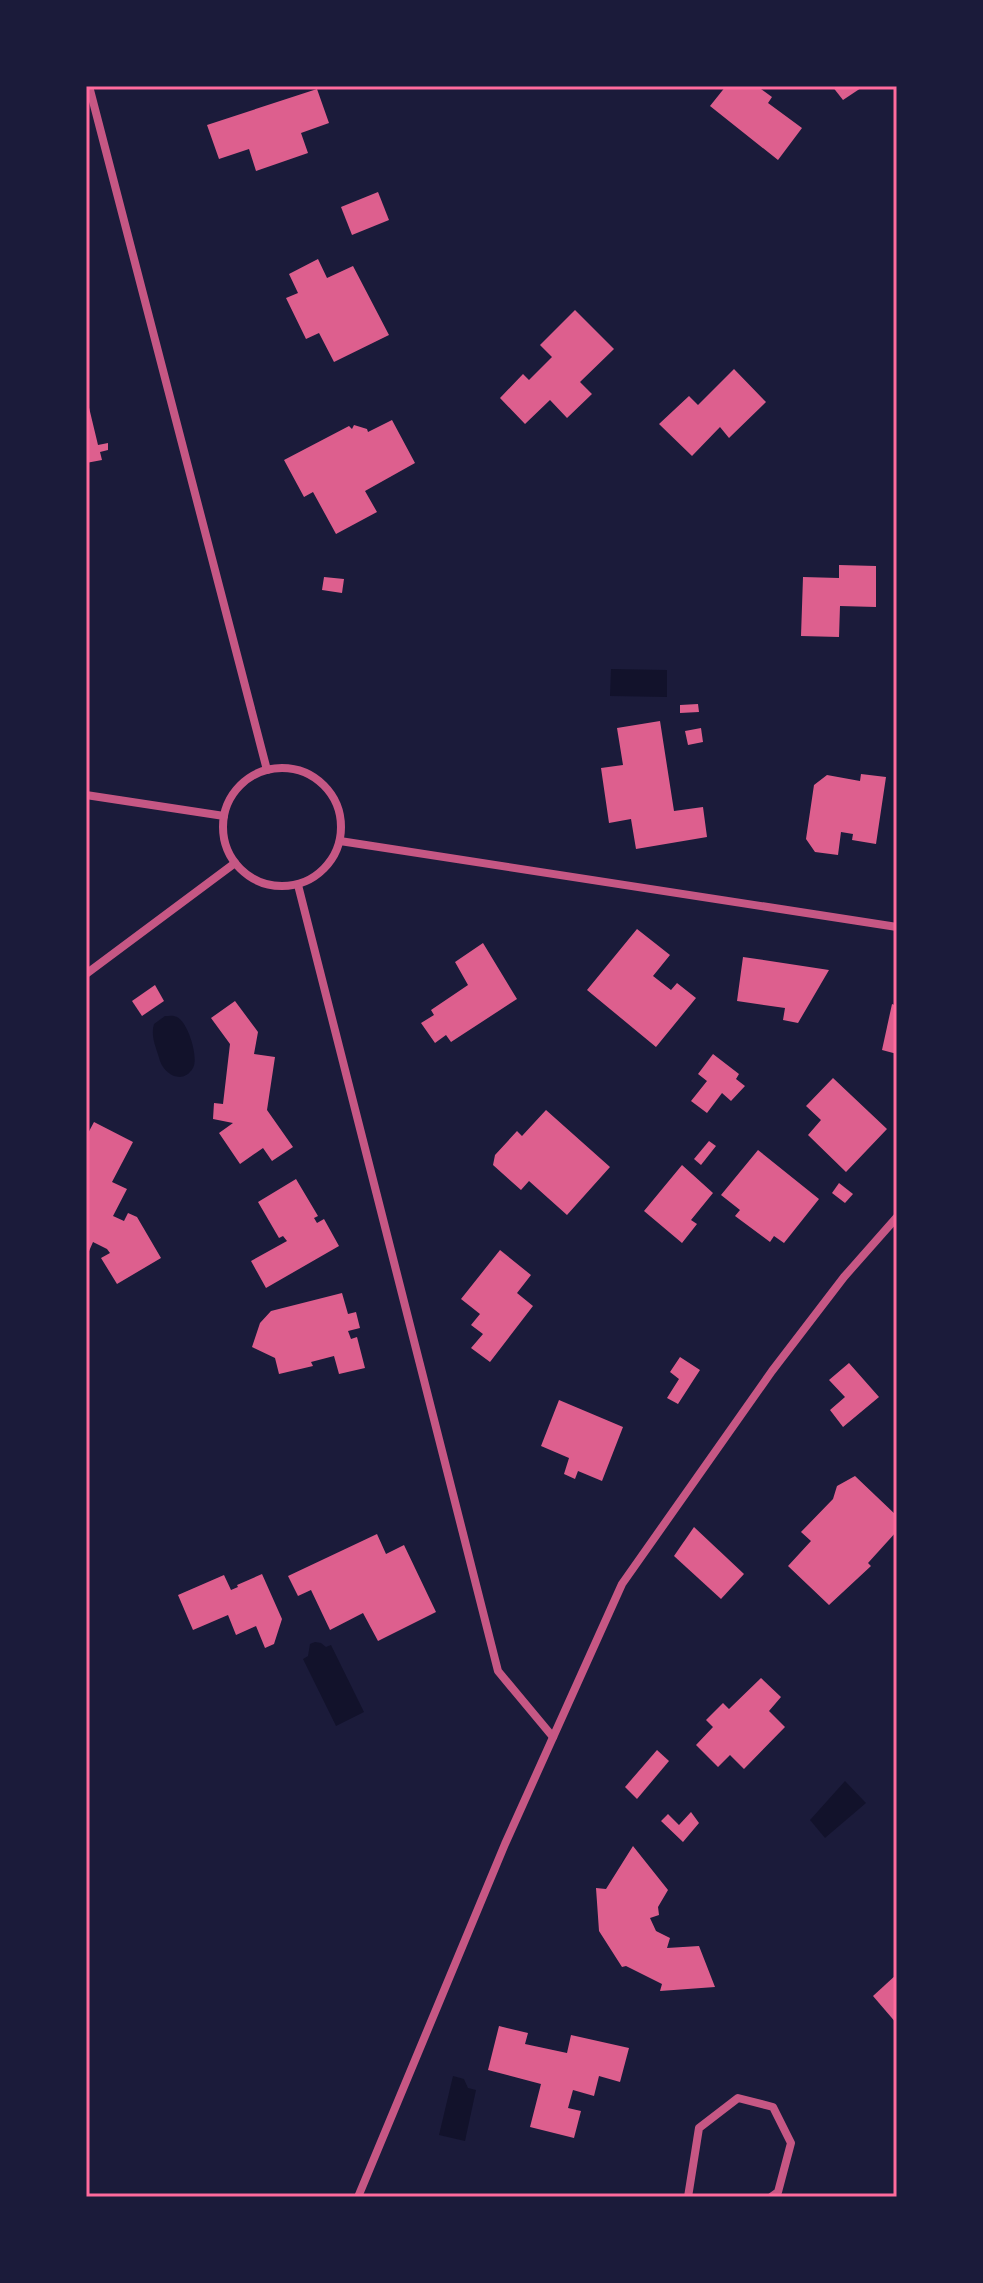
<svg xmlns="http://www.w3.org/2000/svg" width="983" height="2283" font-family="'PT Serif',serif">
	<rect width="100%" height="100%" fill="#1b1b3a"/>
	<!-- water -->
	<g fill="#12122b">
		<path d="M611,669L667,670V697L610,696Z"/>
		<path d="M165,1016C169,1016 173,1015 177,1017C188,1022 199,1058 193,1068C183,1085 165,1075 160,1061C157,1049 150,1037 154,1024Z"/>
		<path d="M315,1642L321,1643L326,1647L331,1645L364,1712L336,1726L303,1659L308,1656L310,1644Z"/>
		<path d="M845,1781L866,1803L825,1838L810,1820Z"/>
		<path d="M453,2076L464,2079L468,2088L476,2090L465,2141L439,2135Z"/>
	</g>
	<!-- building -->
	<g fill="#dd5f8e">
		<path d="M726,86H757L772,97L768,103L802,128L778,160L710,106Z"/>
		<path d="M832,86H864L843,100Z"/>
		<path d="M317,89L329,123L301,133L308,153L256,171L249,149L219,159L207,125Z"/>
		<path d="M378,192L389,220L352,235L341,207Z"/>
		<path d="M318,259L327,278L353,266L389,335L334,362L319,333L306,339L286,298L298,293L289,274Z"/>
		<path d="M575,310L614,349L580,382L592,394L567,418L550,400L525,424L500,398L523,374L529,380L552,357L540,345Z"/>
		<path d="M734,369L766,402L729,438L720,427L692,456L659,424L689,396L698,405Z"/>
		<path d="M86,395L98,445L108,443V450L100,452L102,460L86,463Z"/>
		<path d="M392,420L415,463L365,491L377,512L336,534L313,492L304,497L284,460L349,426L352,429L354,425L367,429L368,432Z"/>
		<path d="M839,565L876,566V607L840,606L839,637L801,636L803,577L839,578Z"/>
		<path d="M324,577L344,579L342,593L322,590Z"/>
		<path d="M698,704L699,712L680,713V705Z"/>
		<path d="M660,721L674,811L703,807L707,837L636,849L631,819L609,823L601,768L623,765L617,728Z"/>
		<path d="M701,728L703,742L688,745L685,731Z"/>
		<path d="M861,774L886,777L876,844L852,840L853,834L841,832L838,855L815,852L806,839L814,785L827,775L860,781Z"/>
		<path d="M637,929L670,955L653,976L671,990L677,983L696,998L656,1047L587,990Z"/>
		<path d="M483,943L517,999L451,1042L446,1035L435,1043L421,1023L434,1015L431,1010L468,985L455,962Z"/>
		<path d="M743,957L770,961L829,970L798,1023L783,1020L785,1008L737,1001Z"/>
		<path d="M155,985L164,1001L142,1016L132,1001Z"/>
		<path d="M235,1001L258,1032L254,1054L275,1057L267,1110L293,1147L272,1161L263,1148L240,1164L219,1133L233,1123L213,1119L214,1103L223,1104L230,1044L211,1018Z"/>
		<path d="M892,1004L897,1006V1054L882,1050Z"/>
		<path d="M713,1054L739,1074L736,1079L745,1086L731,1101L722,1093L707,1113L691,1101L707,1081L698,1074Z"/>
		<path d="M833,1078L887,1129L846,1172L808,1135L821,1120L806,1106Z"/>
		<path d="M546,1110L610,1167L567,1215L529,1181L521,1190L493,1165L495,1155L517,1131L522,1136Z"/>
		<path d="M94,1122L133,1142L112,1182L127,1189L113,1216L124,1221L128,1213L137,1217L161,1258L117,1284L101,1258L110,1253L107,1249L93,1242L86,1258V1137Z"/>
		<path d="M709,1141L716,1146L701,1165L694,1159Z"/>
		<path d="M758,1150L819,1199L784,1243L774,1236L770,1242L735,1216L740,1210L721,1195Z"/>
		<path d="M682,1165L713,1193L691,1220L697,1224L682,1243L644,1211Z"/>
		<path d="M296,1179L318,1216L314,1218L317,1223L324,1219L339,1246L266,1288L251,1261L287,1241L283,1236L279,1238L258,1202Z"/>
		<path d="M839,1183L853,1194L845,1203L832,1193Z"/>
		<path d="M500,1250L531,1275L517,1293L533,1306L490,1362L471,1348L483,1334L471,1325L480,1314L461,1299Z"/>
		<path d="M342,1293L348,1314L356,1312L360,1328L348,1331L351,1339L357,1337L365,1368L339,1374L334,1356L311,1362L313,1366L279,1374L275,1358L252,1347L260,1323L271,1311Z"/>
		<path d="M680,1357L700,1370L678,1404L667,1398L679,1379L670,1372Z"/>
		<path d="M849,1363L879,1397L843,1427L830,1410L845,1397L829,1380Z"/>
		<path d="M559,1400L623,1427L602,1481L578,1471L575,1479L564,1474L569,1458L541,1446Z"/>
		<path d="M855,1476L897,1516V1531L868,1563L871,1566L829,1605L788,1566L811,1541L801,1532L833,1499L837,1486Z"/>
		<path d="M694,1527L744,1574L721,1599L674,1556Z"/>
		<path d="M377,1534L386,1554L404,1545L436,1612L378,1641L363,1613L330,1630L311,1590L298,1596L288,1576Z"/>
		<path d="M262,1574L282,1619L274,1644L265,1648L256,1626L236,1635L228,1615L193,1630L178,1595L224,1575L231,1590L238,1587L237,1585Z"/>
		<path d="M761,1678L781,1697L769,1711L785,1727L744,1769L730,1755L718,1767L696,1745L713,1727L706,1720L723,1703L729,1709Z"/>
		<path d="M657,1750L669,1761L637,1799L625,1787Z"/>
		<path d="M691,1812L699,1823L683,1842L661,1821L668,1814L679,1825Z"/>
		<path d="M633,1846L668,1890L658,1907L659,1915L650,1918L656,1931L670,1938L667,1948L699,1946L715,1987L660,1991L662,1984L626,1966L622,1967L599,1931L596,1888L606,1889Z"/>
		<path d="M897,1974V2024L873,1996Z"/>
		<path d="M499,2026L528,2033L525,2044L567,2053L571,2035L629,2048L620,2082L599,2076L594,2096L573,2090L568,2108L581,2111L574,2138L530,2127L541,2084L488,2070Z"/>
	</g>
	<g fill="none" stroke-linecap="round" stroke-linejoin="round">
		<!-- minor -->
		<g stroke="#c65784" stroke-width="8">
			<path d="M89,86L267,770"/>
			<circle cx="282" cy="827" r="59"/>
			<path d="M86,795L224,816"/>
			<path d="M340,841L897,927"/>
			<path d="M298,885L498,1671L553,1737"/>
			<path d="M86,974L235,863"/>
			<path d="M358,2197L505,1844L622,1584L772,1371L844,1277L897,1217"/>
			<path d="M688,2197L699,2128L738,2098L773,2107L791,2143L778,2192L771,2197"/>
		</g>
	</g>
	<!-- border -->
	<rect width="983" height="2283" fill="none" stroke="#1b1b3a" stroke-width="176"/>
	<rect x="88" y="88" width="807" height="2107" fill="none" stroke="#ff6b9d" stroke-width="3"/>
</svg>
